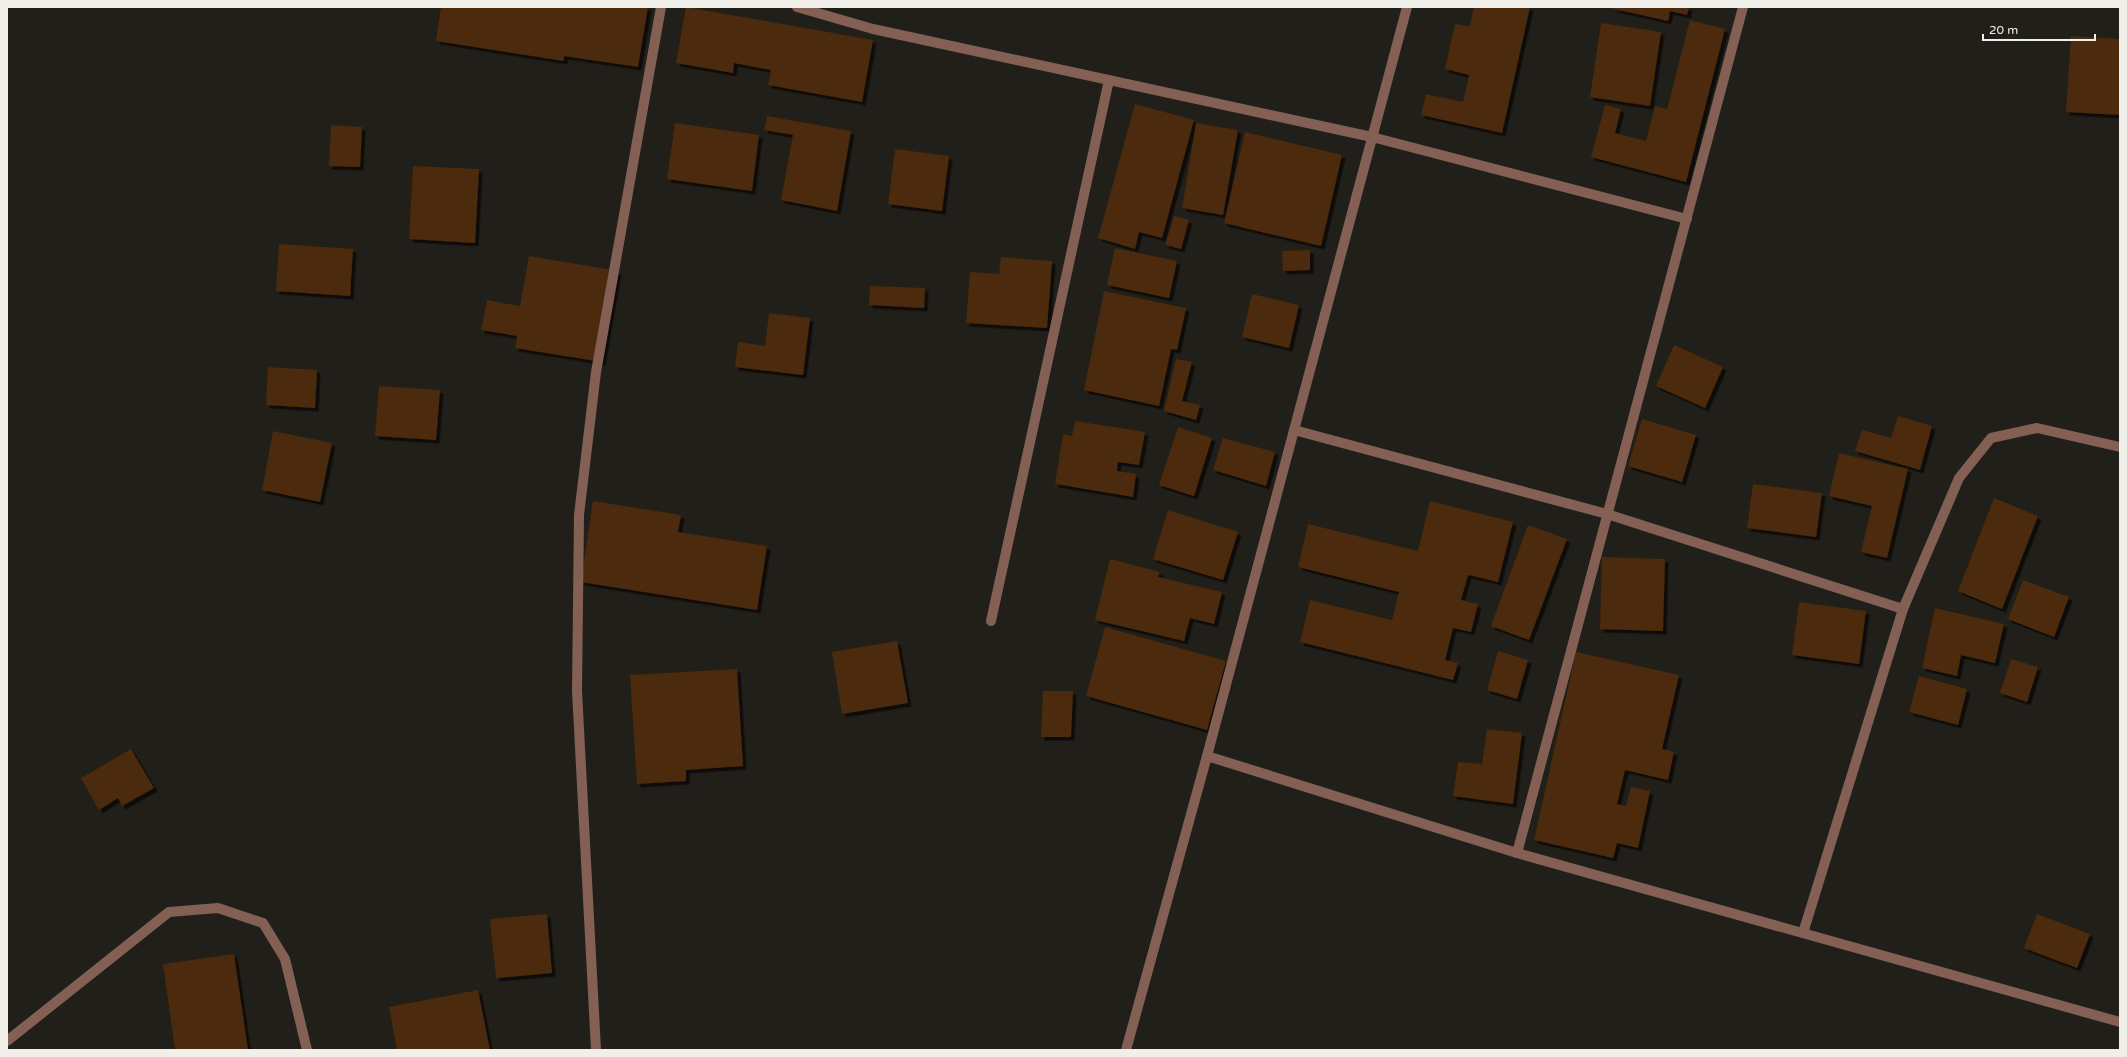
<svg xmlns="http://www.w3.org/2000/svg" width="2127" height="1057" font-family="'Varela Round',sans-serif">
	<defs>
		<filter id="shadow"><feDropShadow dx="3.5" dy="3.5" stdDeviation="0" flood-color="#0009"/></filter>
	</defs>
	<rect width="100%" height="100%" fill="#211f19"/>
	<!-- building -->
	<g fill="#4b2a08" filter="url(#shadow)">
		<path d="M441,7H648L638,67L564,56V61L436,41Z"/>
		<path d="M686,7L873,40L862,102L768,85L771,70L734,63L733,73L676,63Z"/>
		<path d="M1474,7H1530L1502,133L1421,115L1426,94L1463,102L1469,75L1445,69L1455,24L1470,26Z"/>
		<path d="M1689,7L1687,15L1670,11L1668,21L1610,8Z"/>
		<path d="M1690,20L1725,29L1686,182L1591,157L1605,105L1621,109L1615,133L1646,141L1655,106L1667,109Z"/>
		<path d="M1601,23L1661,32L1650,106L1590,97Z"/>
		<path d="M2071,36L2120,39V115L2066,112Z"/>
		<path d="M1135,104L1194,120L1162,238L1139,232L1135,249L1098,238Z"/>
		<path d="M767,116L851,131L837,211L781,200L793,135L764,130Z"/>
		<path d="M675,123L759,135L752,191L667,179Z"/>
		<path d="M1196,123L1238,130L1223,215L1182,208Z"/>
		<path d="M331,125L362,127L360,167L329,166Z"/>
		<path d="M1245,132L1342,155L1321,246L1224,223Z"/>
		<path d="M895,149L949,156L942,211L888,204Z"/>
		<path d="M413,166L479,169L475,243L409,239Z"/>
		<path d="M1174,216L1189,220L1181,249L1165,245Z"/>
		<path d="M279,244L353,249L350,296L276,291Z"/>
		<path d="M1115,248L1177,261L1169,298L1107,285Z"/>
		<path d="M1310,250V270L1283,271L1282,251Z"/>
		<path d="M529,256L618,271L602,362L515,348L517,336L481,330L487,300L520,306Z"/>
		<path d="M1001,257L1052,261L1047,328L966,323L970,272L999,274Z"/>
		<path d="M870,286L925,288L924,308L869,305Z"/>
		<path d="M1104,291L1186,308L1177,350L1171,349L1159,406L1084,390Z"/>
		<path d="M1252,294L1299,305L1289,348L1242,337Z"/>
		<path d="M769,313L810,318L803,375L735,367L738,342L765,346Z"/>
		<path d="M1674,345L1723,367L1705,408L1656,386Z"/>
		<path d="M1176,359L1192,362L1182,401L1200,405L1196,420L1164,411Z"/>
		<path d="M268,367L317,370L315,408L266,405Z"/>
		<path d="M379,386L440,390L436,440L375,436Z"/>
		<path d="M1898,416L1932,426L1920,470L1855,451L1862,430L1891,438Z"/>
		<path d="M1642,419L1696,435L1682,482L1628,466Z"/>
		<path d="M1075,421L1145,432L1139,465L1118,462L1117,471L1136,474L1133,497L1055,484L1063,434L1072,436Z"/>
		<path d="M1178,427L1212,438L1194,496L1159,485Z"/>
		<path d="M273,431L332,443L320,502L262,490Z"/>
		<path d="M1223,438L1275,452L1266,486L1213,470Z"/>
		<path d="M1839,453L1908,469L1887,558L1861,552L1872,506L1829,496Z"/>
		<path d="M1753,484L1822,493L1816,537L1747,528Z"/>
		<path d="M1994,498L2038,516L2002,609L1958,591Z"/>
		<path d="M593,501L681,515L678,532L767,546L757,610L581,582Z"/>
		<path d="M1430,501L1513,522L1498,582L1468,575L1461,600L1478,604L1471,632L1453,628L1445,660L1458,663L1453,680L1300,642L1310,600L1392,620L1399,592L1298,567L1308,524L1418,551Z"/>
		<path d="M1168,510L1238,532L1223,580L1153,559Z"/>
		<path d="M1528,525L1567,539L1529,640L1491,626Z"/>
		<path d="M1602,557L1665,559L1663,631L1600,629Z"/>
		<path d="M1110,559L1160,572L1158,577L1222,592L1214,624L1190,618L1184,641L1095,620Z"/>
		<path d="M2023,580L2069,597L2054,637L2008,619Z"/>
		<path d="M1799,602L1866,611L1859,664L1792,655Z"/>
		<path d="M1935,608L2004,624L1995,663L1961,655L1957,676L1922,668Z"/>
		<path d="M1105,627L1226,661L1207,730L1086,696Z"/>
		<path d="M897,641L908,703L842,714L832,652Z"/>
		<path d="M1498,651L1528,660L1517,699L1487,690Z"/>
		<path d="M1576,652L1679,675L1662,749L1674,752L1668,780L1625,770L1617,804L1626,806L1631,787L1650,791L1638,848L1617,843L1613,858L1534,840Z"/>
		<path d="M2011,659L2038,667L2027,702L2000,693Z"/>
		<path d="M737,669L743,766L686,770V781L637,784L630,675Z"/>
		<path d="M1919,676L1967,689L1958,725L1909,712Z"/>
		<path d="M1043,691H1073L1071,737H1041Z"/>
		<path d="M1487,729L1522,733L1513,804L1453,796L1458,762L1482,764Z"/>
		<path d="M131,749L154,788L122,806L118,798L99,810L81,778Z"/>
		<path d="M547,914L552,973L496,978L490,919Z"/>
		<path d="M2037,914L2090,934L2077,968L2024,948Z"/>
		<path d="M234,954L248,1050H175L163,964Z"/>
		<path d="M478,990L490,1050H397L389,1007Z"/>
	</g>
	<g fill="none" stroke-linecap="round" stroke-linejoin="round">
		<!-- street -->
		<g stroke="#835f54" stroke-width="10">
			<path d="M797,7L873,29L1372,137L1687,219"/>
			<path d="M1294,430L1607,514L1903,609"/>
			<path d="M991,621L1109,80"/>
			<path d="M1207,756L1517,853L2120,1022"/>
			<path d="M1517,853L1743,7"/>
			<path d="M1803,933L1903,609L1959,478L1991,438L2037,428L2120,447"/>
			<path d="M7,1041L169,912L218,908L263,923L285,959L307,1050"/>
			<path d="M596,1050L577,691L579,515L596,372L661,7"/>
			<path d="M1126,1050L1207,756L1407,7"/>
		</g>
	</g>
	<!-- border -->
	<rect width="2127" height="1057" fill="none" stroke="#f0efea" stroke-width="16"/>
	<!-- scale -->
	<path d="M1983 34v6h112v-6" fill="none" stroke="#f0efea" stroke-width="2"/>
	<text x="1989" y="34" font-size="12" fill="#f0efea" stroke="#211f19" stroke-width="3" paint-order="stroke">20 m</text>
</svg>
